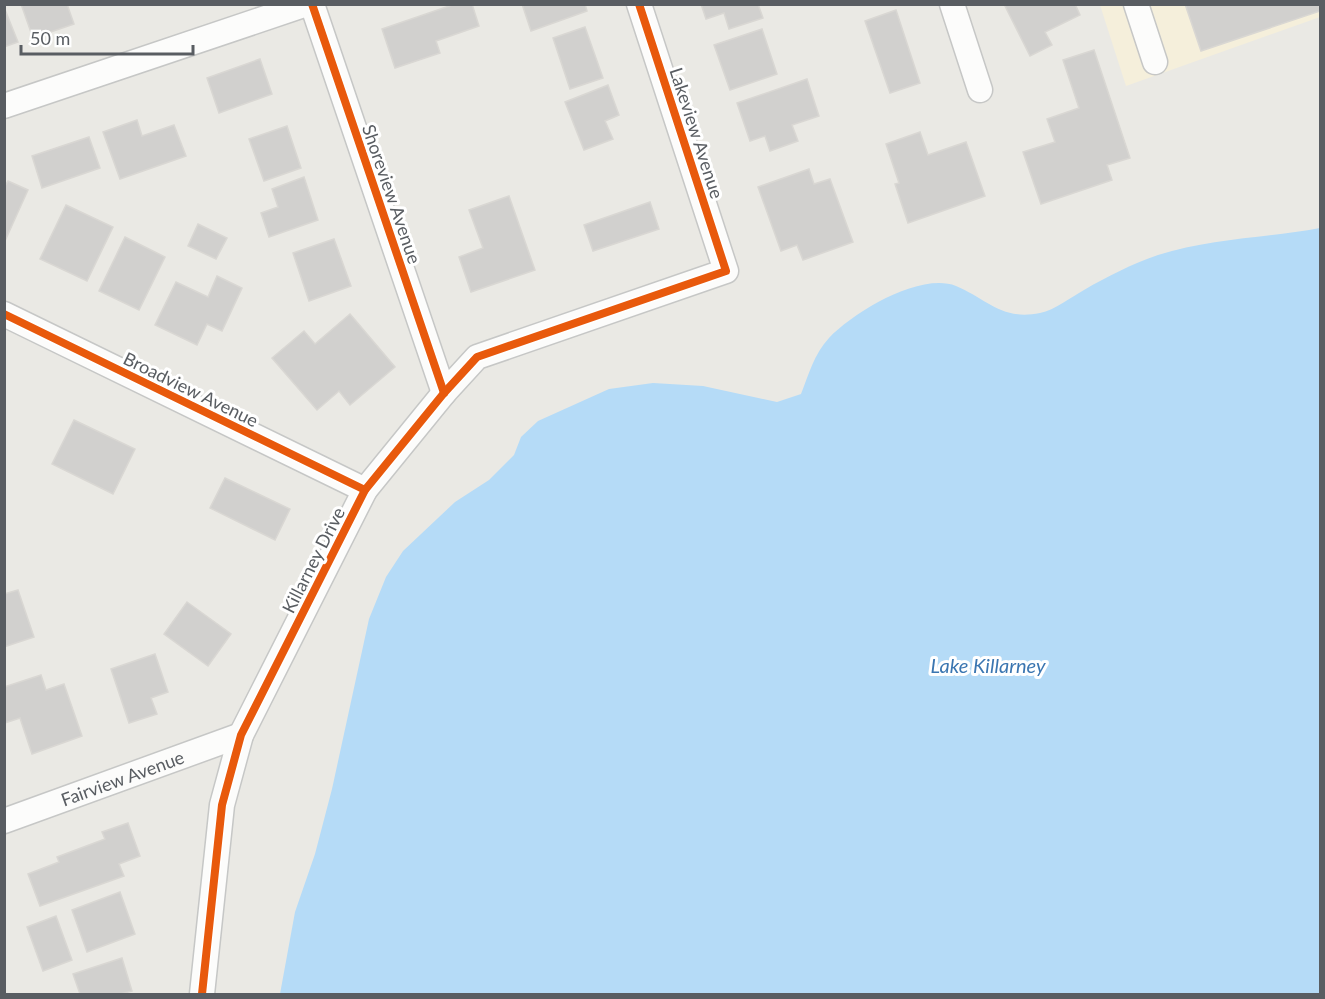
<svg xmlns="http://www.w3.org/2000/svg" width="1325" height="999" font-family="Lato,sans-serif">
	<rect width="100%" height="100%" fill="#eae9e4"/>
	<!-- commercial -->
	<path fill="#f5efdb" d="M1100,5H1320V17L1126,86Z"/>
	<!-- water -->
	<path fill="#b5dbf7" d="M1320,228V994H280L295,912L315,854L332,789L369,619L386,577L403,551L455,502L489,480L514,455L521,437L538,421L609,389L653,383L703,386L777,402L801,394C809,374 814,354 829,338C854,312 920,272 956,286C987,299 1002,321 1040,313C1055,310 1071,297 1084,290C1108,276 1132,264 1158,255C1211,238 1267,238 1320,228Z"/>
	<!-- building -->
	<g fill="#d1d0ce" stroke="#d9d7d3" stroke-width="1.5">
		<path d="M21,4H67L74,24L33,38Z"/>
		<path d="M455,4H472L479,26L436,41L440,53L395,68L382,29Z"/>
		<path d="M522,4H585L587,11L531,31Z"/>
		<path d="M701,4H758L763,18L729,29L724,13L706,19Z"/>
		<path d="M1004,4H1075L1080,15L1045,32L1052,45L1030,56Z"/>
		<path d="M1185,4H1320V11L1201,51Z"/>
		<path d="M4,7L18,42L4,47Z"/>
		<path d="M896,10L920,83L890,93L865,21Z"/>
		<path d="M585,27L603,78L570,89L553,38Z"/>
		<path d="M762,29L777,74L730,90L714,45Z"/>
		<path d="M1094,50L1130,158L1107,165L1112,180L1041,204L1023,152L1055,142L1047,119L1079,108L1063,60Z"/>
		<path d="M260,59L272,94L219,113L207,78Z"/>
		<path d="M807,79L819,116L792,125L798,141L770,151L765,136L750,141L737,103Z"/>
		<path d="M608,85L619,115L605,121L613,139L584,150L565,102Z"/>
		<path d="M137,120L142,136L174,125L186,156L120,179L103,132Z"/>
		<path d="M287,126L301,168L264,181L249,139Z"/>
		<path d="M920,132L928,155L966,142L985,196L908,223L895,184L899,183L886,144Z"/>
		<path d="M89,137L100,168L42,188L32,156Z"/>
		<path d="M809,169L814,184L830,179L853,242L803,260L797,245L781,251L758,187Z"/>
		<path d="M304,177L318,220L269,237L261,213L278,207L272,189Z"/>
		<path d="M8,181L28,190L5,241L4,188Z"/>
		<path d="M509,196L535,270L471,292L459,257L483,248L469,210Z"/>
		<path d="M650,202L659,229L593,251L584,225Z"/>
		<path d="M66,205L113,227L87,281L40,259Z"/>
		<path d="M198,224L227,238L216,259L188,246Z"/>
		<path d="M125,237L165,257L139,310L99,291Z"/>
		<path d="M334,239L351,286L309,301L293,253Z"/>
		<path d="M217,276L242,288L222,331L207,324L197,345L155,325L176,282L208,297Z"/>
		<path d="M350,314L395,367L350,405L339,391L317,410L272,358L304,331L315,344Z"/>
		<path d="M74,420L135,449L113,494L52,464Z"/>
		<path d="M225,478L290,509L275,540L210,508Z"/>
		<path d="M18,590L34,637L4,647V594Z"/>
		<path d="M187,602L231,634L208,666L164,634Z"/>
		<path d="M155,654L168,692L151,698L157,714L129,723L111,669Z"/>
		<path d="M41,675L46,690L64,684L82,736L32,754L20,718L5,723L4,687Z"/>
		<path d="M128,823L140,856L119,864L124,876L40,906L28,874L59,862L57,857L105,839L102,832Z"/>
		<path d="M120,892L135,934L87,952L72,910Z"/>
		<path d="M56,916L72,960L43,971L27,927Z"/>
		<path d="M122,958L132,991L121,994H80L73,974Z"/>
	</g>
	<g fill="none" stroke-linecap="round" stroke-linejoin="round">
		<defs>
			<g id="minor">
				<path d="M312,4L444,393"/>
				<path d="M952,4L980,90"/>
				<path d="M1136,4L1155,62"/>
				<path d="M4,106L307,4"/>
				<path d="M4,314L365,490"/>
				<path id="s1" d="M4,821L241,735"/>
				<path d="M202,994L222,805L241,735L365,490L444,393L477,357L726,271L639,4"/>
			</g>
		</defs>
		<!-- minor casing -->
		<use href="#minor" stroke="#c6c7c6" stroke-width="27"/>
		<!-- minor -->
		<use href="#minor" stroke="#fcfcfb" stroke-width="24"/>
		<defs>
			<g id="cycleway">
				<path d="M312,4L444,393"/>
				<path d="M4,314L365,490"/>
				<path d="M202,994L222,805L241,735L365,490L444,393L477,357L726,271L639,4"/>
			</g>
		</defs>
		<!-- cycleway casing -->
		<use href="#cycleway" stroke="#fff" stroke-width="11"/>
		<!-- cycleway -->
		<use href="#cycleway" stroke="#e8590c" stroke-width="8"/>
	</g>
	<g text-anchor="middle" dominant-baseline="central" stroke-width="6" stroke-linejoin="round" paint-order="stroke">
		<!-- street labels -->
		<g font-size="18" fill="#595d62" stroke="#fff">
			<text transform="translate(697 133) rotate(72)">Lakeview Avenue</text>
			<text transform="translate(392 194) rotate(71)">Shoreview Avenue</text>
			<text transform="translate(191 389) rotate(26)">Broadview Avenue</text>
			<text transform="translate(313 560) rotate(-63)">Killarney Drive</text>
			<text stroke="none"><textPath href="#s1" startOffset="126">Fairview Avenue</textPath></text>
		</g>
		<!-- water labels -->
		<g font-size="20" font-style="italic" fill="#3b76b1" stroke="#fff">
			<text x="988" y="665">Lake Killarney</text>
		</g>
	</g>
	<!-- border -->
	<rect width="1325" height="999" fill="none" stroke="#595d62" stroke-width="12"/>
	<!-- scale -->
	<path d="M21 45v9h172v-9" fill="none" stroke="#595d62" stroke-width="3"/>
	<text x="30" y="45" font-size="18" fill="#595d62" stroke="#ffffff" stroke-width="4.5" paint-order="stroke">50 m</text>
</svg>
